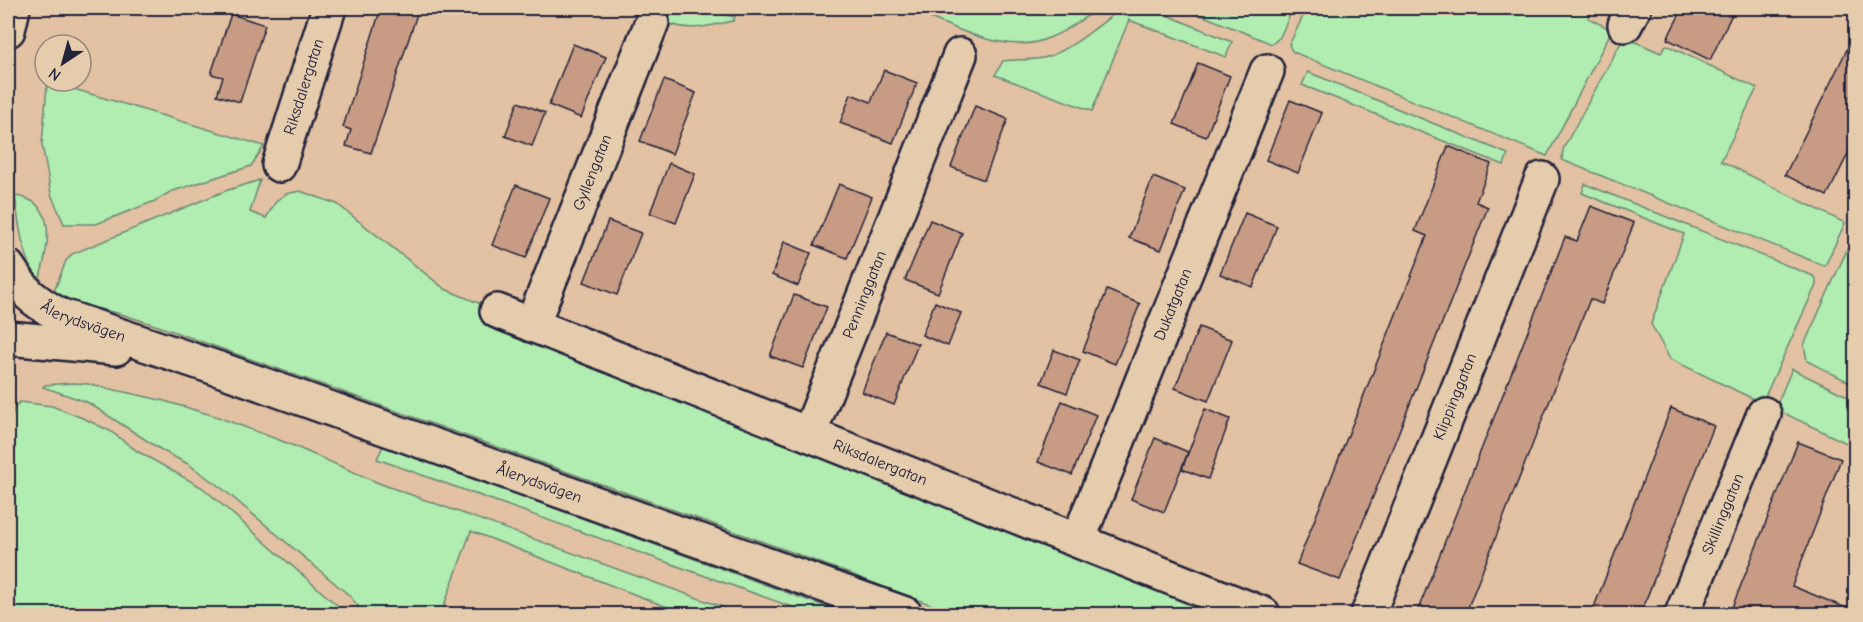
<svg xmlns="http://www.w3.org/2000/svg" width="1863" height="622" font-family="'Comic Neue',sans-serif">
	<rect width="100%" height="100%" fill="#e2c2a3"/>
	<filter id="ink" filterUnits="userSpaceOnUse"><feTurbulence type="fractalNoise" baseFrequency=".0167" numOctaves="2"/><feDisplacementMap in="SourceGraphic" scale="12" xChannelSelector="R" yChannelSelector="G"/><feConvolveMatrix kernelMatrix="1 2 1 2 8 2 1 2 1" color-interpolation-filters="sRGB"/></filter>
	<g filter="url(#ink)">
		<!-- green -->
		<g fill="#b1ecb0" stroke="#6a8776" stroke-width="1.5">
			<path d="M642,8H695L735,17L733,21C714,25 690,32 671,24C661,19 653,12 642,8Z"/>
			<path d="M907,8H1099C1081,20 1064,33 1043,40C1003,55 944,23 907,8Z"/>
			<path d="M1122,8H1150L1232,42L1226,57L1129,20L1092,111L995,75L1003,61C1018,58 1035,62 1050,56C1076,46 1100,24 1122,8Z"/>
			<path d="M1184,8H1293L1280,37L1272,44Z"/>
			<path d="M1307,8H1588L1592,9L1588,18L1612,30L1547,156L1293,52L1289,45Z"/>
			<path d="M1624,37L1661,53L1666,45L1757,88L1721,161L1845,223L1825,266L1562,160L1563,149Z"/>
			<path d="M1308,72L1508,154L1504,165L1302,85Z"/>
			<path d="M47,86H64L264,146L251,166L170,192L155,201L96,224H64L51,194L42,144Z"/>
			<path d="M260,180L250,212L266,218L277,200L286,194L300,191L337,204L445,289L481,304L486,320L1229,614H956L786,550L158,326L121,314L66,301L53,294L66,261L72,254L225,191Z"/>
			<path d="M1585,184L1813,276L1816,279V285L1762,403L1670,359L1651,324L1684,234L1582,193Z"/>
			<path d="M15,196C60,201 48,250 39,281C22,255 19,226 15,196Z"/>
			<path d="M1855,232V385L1807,361L1804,345Z"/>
			<path d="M1792,369L1855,400V447L1775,409Z"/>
			<path d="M72,383L88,384L161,400L215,416L287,443L381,484L742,614H685L471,531L441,614H364L350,596L224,490L188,464L163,451L87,402L43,387L45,385Z"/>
			<path d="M20,402L52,406L85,419L110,431L137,451L203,488L347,614H8V435L14,408Z"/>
			<path d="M383,446L846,614H812L377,459Z"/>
		</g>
		<!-- building -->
		<g fill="#c89c84" stroke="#22223b" stroke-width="1.5">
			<path d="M381,8H419L371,153L346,146L351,130L343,127Z"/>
			<path d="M1683,8H1735L1710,60L1667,39Z"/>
			<path d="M231,14L265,25L240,102L217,95L223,77L211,74Z"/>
			<path d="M1856,31V138L1827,196L1785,175Z"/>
			<path d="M573,44L606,57L581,118L549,105Z"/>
			<path d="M1198,63L1230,76L1206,137L1174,124Z"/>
			<path d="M884,70L917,83L893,143L840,123L851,94L871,102Z"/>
			<path d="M664,80L696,93L672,154L640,141Z"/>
			<path d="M1290,100L1322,113L1298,173L1266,160Z"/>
			<path d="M518,102L545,113L532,146L505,136Z"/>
			<path d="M975,106L1008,119L984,180L951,167Z"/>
			<path d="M1448,146L1491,164L1476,202L1488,207L1340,580L1297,564L1427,236L1415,231Z"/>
			<path d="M669,163L695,174L676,223L650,213Z"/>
			<path d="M1153,177L1185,190L1161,250L1129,238Z"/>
			<path d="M839,184L872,197L847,258L814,245Z"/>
			<path d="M516,185L549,198L526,258L492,245Z"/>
			<path d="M1591,206L1634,223L1602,304L1590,299L1465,615H1416L1565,237L1577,241Z"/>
			<path d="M1245,213L1277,226L1253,287L1220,274Z"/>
			<path d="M930,220L962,233L938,293L905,280Z"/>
			<path d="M608,221L641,233L617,295L584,282Z"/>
			<path d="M784,242L811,253L798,286L772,275Z"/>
			<path d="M1107,290L1140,304L1115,364L1083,351Z"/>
			<path d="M794,295L827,307L803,368L770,356Z"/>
			<path d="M935,302L961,313L948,346L922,335Z"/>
			<path d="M1199,327L1232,340L1208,401L1175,388Z"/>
			<path d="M886,332L918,344L894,405L862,392Z"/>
			<path d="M1054,350L1080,360L1067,393L1041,383Z"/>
			<path d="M1062,401L1096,415L1072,475L1038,462Z"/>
			<path d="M1671,408L1714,426L1640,615H1591Z"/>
			<path d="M1205,409L1230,419L1208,479L1182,469Z"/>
			<path d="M1155,438L1188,452L1164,512L1131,499Z"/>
			<path d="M1798,442L1841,459L1792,586L1856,612V615H1729Z"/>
		</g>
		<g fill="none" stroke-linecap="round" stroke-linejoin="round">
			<defs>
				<g id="minor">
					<path d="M1625,25L1634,8"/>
					<path id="s1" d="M279,165L329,8"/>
					<path id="s2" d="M497,311L1263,614"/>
					<path id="s3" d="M532,325L652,22"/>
					<path id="s4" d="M809,434L960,55"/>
					<path id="s5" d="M1078,540L1267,71"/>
					<path id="s6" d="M1368,614L1542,179"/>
					<path id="s7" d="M1682,614L1764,414"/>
				</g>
				<g id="secondary">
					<path d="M8,30L13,8"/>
					<path id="s8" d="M8,267C25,293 31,299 59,315L225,371L905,614"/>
					<path d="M8,338L116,348"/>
				</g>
			</defs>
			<!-- minor casing -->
			<use href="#minor" stroke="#22223b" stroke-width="38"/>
			<!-- secondary casing -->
			<use href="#secondary" stroke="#22223b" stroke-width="38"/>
			<!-- minor -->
			<use href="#minor" stroke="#e5ccad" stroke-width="33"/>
			<!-- secondary -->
			<use href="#secondary" stroke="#e5ccad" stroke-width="33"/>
		</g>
	</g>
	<g text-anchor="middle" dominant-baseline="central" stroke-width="6" stroke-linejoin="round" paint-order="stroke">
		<!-- street labels -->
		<g font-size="16" fill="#22223b" stroke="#e5ccad">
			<text stroke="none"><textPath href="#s1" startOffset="82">Riksdalergatan</textPath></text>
			<text stroke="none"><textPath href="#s3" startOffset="164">Gyllengatan</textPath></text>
			<text stroke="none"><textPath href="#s4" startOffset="150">Penninggatan</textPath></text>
			<text stroke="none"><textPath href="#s5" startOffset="254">Dukatgatan</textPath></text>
			<text stroke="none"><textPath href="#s8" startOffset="96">Ålerydsvägen</textPath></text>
			<text stroke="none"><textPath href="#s6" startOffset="234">Klippinggatan</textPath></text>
			<text stroke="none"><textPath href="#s2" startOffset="412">Riksdalergatan</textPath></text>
			<text stroke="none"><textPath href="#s8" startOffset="580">Ålerydsvägen</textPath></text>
			<text stroke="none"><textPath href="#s7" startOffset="108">Skillinggatan</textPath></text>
		</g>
	</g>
	<!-- margin -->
	<rect width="1863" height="622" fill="none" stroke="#e5ccad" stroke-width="30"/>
	<rect x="15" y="15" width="1833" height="592" fill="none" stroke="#22223b" stroke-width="2" filter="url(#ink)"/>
	<!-- north arrow -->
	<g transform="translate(63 63) rotate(216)"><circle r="28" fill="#e5ccad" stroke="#97887f" stroke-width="1.5"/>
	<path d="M0-4.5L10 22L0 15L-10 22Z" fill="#22223b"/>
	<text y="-9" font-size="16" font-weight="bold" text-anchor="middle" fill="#22223b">N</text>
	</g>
</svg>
